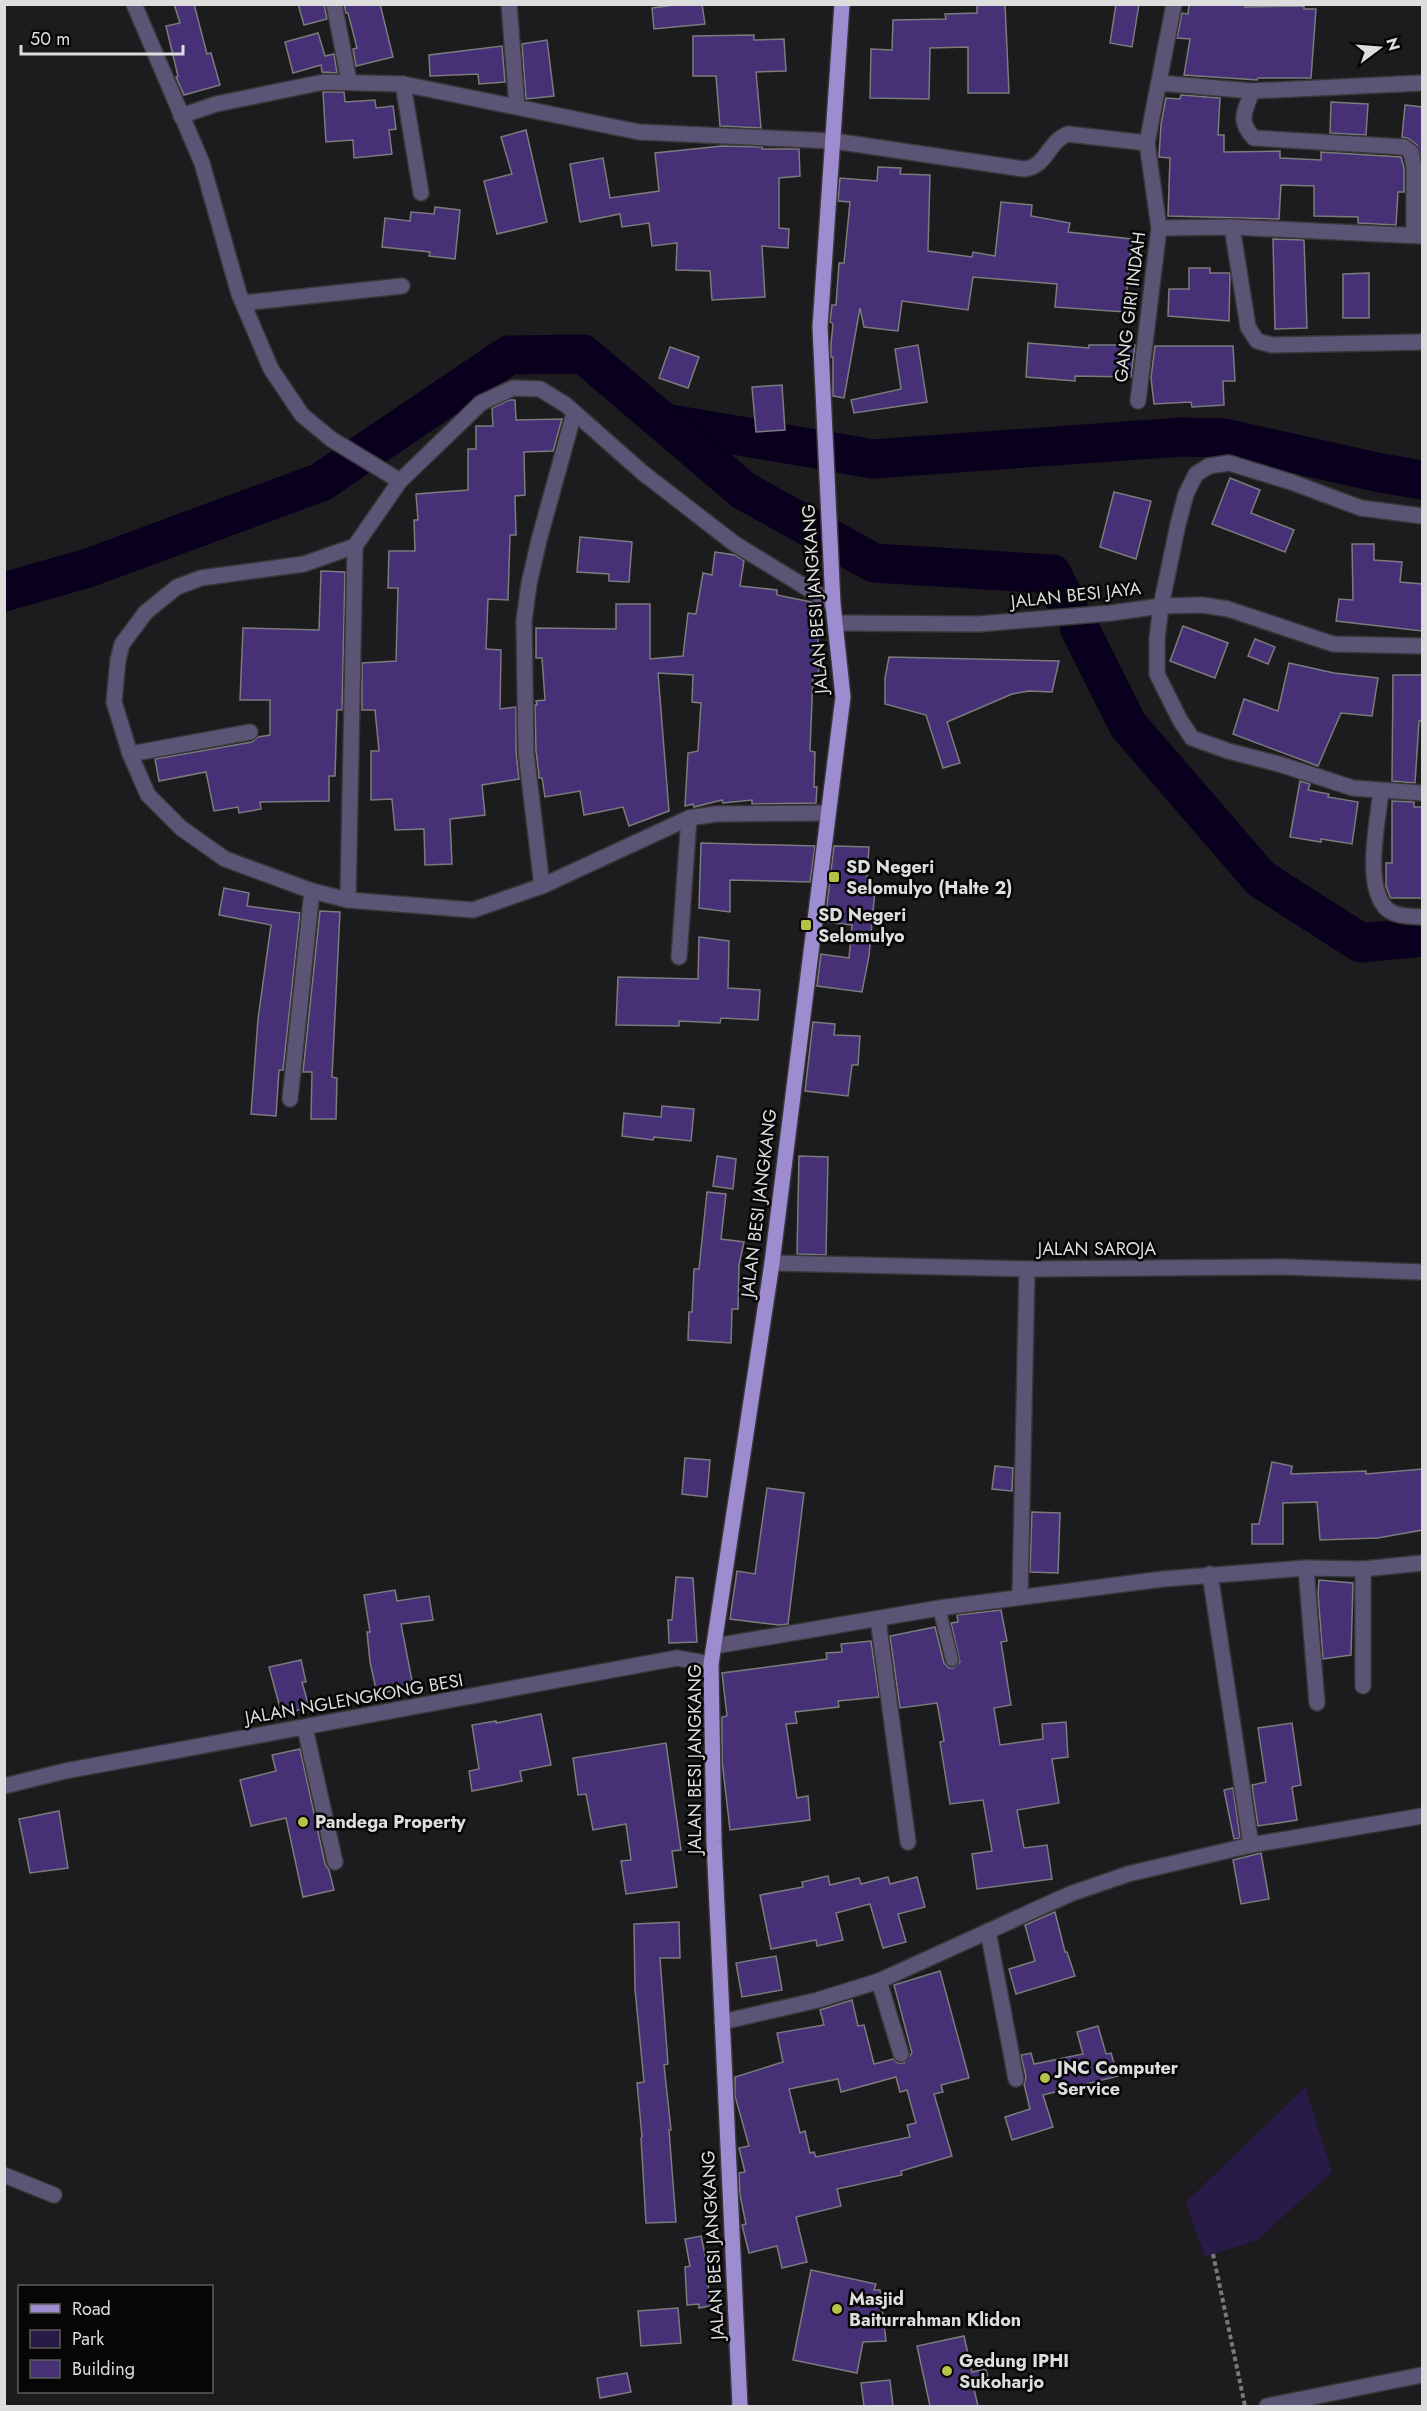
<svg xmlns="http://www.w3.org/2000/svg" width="1427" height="2411" font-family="Jost,sans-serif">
	<rect width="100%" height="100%" fill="#1c1b1d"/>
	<!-- green -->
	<path fill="#291b47" d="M1305,2087L1332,2172L1257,2240L1205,2257L1186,2202Z"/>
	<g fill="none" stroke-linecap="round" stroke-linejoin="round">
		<!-- river -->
		<g stroke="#08001c" stroke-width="39">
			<path d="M665,423L873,459L1181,437L1224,438L1381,473L1422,480"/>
			<path d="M4,592L88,568L321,482L509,355L583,354L744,491L874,563L1052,574L1068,606"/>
			<path d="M1079,627L1128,725L1261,879L1361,943L1422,937"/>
		</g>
	</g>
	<!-- building -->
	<g fill="#463076" stroke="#7b7b7e" stroke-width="1.5" fill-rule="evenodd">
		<path d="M174,4H194L207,54L211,53L220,85L184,95L176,77L178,76L166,26L180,23Z"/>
		<path d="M298,4H324L327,19L304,25Z"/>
		<path d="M344,4H380L393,57L356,66L353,49L357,48L348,13H346Z"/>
		<path d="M682,4H702L705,24L654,29L652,8Z"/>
		<path d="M1005,4L1009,93H968V47L930,48L929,99L870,98L871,49L892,50L893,20L946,19L945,14L977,13V5Z"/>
		<path d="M1116,4H1139L1132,47L1110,43Z"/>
		<path d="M1189,4H1245V7L1304,6V9H1316L1311,78H1258L1257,80L1184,75L1190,39L1177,38L1182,13L1188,14Z"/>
		<path d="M318,33L325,56L334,54L337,73L322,72L321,65L293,73L285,42Z"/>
		<path d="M754,35V40L784,39L786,71L756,72L761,128L720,126L716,76H693V36Z"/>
		<path d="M547,40L554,96L526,99L522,44Z"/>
		<path d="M502,46L505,82L479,84L478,74L430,76L429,55Z"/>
		<path d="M323,92H344L345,102L375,100L376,108L393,106L396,129L389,130L392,154L354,158L353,140L326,142Z"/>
		<path d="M1181,95L1220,98L1218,135H1224V152L1280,151V158L1321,160V152L1401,157L1404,168V192H1398L1396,225L1358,223V217L1314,216V186L1281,185L1279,219L1168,216L1170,158L1159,157L1161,124L1166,98L1180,99Z"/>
		<path d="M1331,102L1368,104L1366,135L1330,133Z"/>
		<path d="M1405,105L1422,107V160L1417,145L1409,139L1402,137Z"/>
		<path d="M526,130L547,222L497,234L484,181L512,174L501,137Z"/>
		<path d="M722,146L762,147V149H799L800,176L779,178V228L789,229L788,248L762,246L765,297L712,300L710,271L676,270L677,243L652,246L649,223L622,227L620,214L580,222L570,164L603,158L610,198L659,191L655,153Z"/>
		<path d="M878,167L901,168L900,174L930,175L928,251L972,257L973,252L995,256L1001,202L1032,205L1031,216L1070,223L1068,232L1132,239L1125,312L1055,307L1057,284L973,277L968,310L902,301L898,331L864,327L860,308L844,398L833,396V357H831V344L833,324L830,322L832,305H836L839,263H844L850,202L838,201L840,178L877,181Z"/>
		<path d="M435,207L460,210L455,259L429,256L430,252L382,247L385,218L410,221L411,212L434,214Z"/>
		<path d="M1273,239L1304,240L1307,328L1275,329Z"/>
		<path d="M1189,268H1210V273H1230L1229,321L1168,316L1169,289H1189Z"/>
		<path d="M1369,273V318H1343V274Z"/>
		<path d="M1028,343L1089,348V345H1135L1131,377L1075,376V381L1026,377Z"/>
		<path d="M918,345L927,402L854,413L851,400L901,389L895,349Z"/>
		<path d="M1155,346H1233L1235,381H1223L1224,405L1192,407L1191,402L1154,404L1151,378Z"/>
		<path d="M670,347L699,357L688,388L659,378Z"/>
		<path d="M782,385L785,430L756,432L752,387Z"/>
		<path d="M509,400H515L516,420L562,419L553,451L524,452L525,495L515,496L516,535H510L508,600L488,599L486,649L501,650L500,709L516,707V752L519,779L482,785L485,815L450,819L452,864L425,865L424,829L395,830L392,799L371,800V751H379L375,710H362V663L396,661L398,588H388L389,551H415L414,520H418L416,494L468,490V449H476V426H493L492,408Z"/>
		<path d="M1230,478L1260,490L1251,513L1294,530L1285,552L1212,524Z"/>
		<path d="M1114,492L1151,501L1136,559L1100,547Z"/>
		<path d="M580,537L632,542L629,582L609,581V574L577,572Z"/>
		<path d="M1352,544H1374V560L1402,562L1400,582L1422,584V631L1336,621L1339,599L1353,600Z"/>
		<path d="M715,552L735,555L744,561L740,586L777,590V595L811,602L822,609L817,650L821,651L818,675H813L810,751L815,752L814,787H817L816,803L752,804V800L723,803L722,800L694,807L693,804L685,806L688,753L698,751L701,703L692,702L693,675L658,673L669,811L629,826L623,807L584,815L580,791L545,797L542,778H539V775L536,751L535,705H537L536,701L545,700L542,658H536V628L616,629V604H650V659L683,656L688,613L696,614L703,573L712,575Z"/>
		<path d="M321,571L345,572L342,710H337L335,776H329V801L260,802L261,809L239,813L238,807L214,811L206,772L159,781L155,759L252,742L258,737L270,735V700H240L243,628L319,630Z"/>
		<path d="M1183,626L1228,643L1215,678L1170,661Z"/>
		<path d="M1255,639L1275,647L1268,664L1248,656Z"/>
		<path d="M889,657L1059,661L1052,692L1029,691L1012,694L947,722L960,763L943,768L926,715L885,704V678Z"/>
		<path d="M1289,663L1334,673L1378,678L1372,716L1341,713L1318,766L1233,734L1244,699L1278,711Z"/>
		<path d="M1393,675H1422V721H1419L1415,783L1392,781Z"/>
		<path d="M1300,781L1310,784L1308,790L1329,794L1328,797L1358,802L1352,844L1321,839V842L1290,837Z"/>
		<path d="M1392,801L1414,802V807H1422V898H1391L1389,894L1386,886V863H1392Z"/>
		<path d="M701,843L815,846L810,882L730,880V912L699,908Z"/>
		<path d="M834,846L869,847L866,889L875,890L869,956L862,992L817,986L821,954L849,958L852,925L825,922Z"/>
		<path d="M224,888L249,893L247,906L300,913L283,1070H279L276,1116L251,1114L258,1019L271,925L219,915Z"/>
		<path d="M320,911L340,912L332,1077L337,1078L336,1119H311L312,1072H303Z"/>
		<path d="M699,937L729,941L728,988L760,990L758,1020L721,1018L720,1023L679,1021V1026L616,1025L618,977L698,979Z"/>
		<path d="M813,1022L835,1024L834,1035L860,1036L858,1065H852L848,1096L805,1091Z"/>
		<path d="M662,1106L694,1109L691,1141L654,1137L653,1140L622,1136L624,1113L661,1117Z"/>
		<path d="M717,1156L736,1159L733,1189L713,1186Z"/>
		<path d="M799,1156L828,1157L826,1255L797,1254Z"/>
		<path d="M707,1192L726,1194L721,1239L744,1242L739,1265L738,1309H732L731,1343L688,1340L689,1312H692L694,1269H699Z"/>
		<path d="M685,1458L710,1460L707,1497L682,1494Z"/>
		<path d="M1272,1462L1292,1466L1291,1474L1366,1471V1474L1422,1469V1530L1378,1538L1320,1540L1317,1502L1283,1503V1544H1252V1524H1259Z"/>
		<path d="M995,1466L1013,1468L1012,1491L992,1489Z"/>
		<path d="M767,1488L804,1493L788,1624L779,1625L730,1619L737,1571L755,1574Z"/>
		<path d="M1032,1512L1060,1513L1058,1573L1030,1572Z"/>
		<path d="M676,1577L693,1578L697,1642L669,1643L668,1620H672Z"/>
		<path d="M1319,1580L1353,1583L1351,1655L1323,1659L1318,1594Z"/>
		<path d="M395,1590L397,1601L429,1596L433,1620L401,1624L413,1686L377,1694L370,1662L367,1632H370L364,1595Z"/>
		<path d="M1001,1610L1007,1641L1001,1642L1011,1705L994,1708L1000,1745L1043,1739L1042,1724L1066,1722L1068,1757L1052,1759L1059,1803L1017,1810L1024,1848L1047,1845L1052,1879L977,1889L972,1854L992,1851L983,1800L950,1804L940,1742L944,1741L937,1703L900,1708L890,1636L935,1627L944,1663L949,1668H953L960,1662L951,1623L958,1622L957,1615Z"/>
		<path d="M871,1641L879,1697L838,1701L839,1707L795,1712L797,1723L786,1724L797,1798L808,1796L810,1820L730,1830L722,1760V1717L727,1716L722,1673L827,1659L826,1653L842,1652L841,1644Z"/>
		<path d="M301,1660L306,1682H302L309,1707L282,1715L269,1667Z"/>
		<path d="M541,1714L551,1765L520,1771L522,1781L472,1791L469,1771L479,1769L472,1725L496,1721V1723Z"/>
		<path d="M1292,1723L1301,1785L1292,1787L1297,1820L1258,1826L1252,1785L1266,1782L1258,1728Z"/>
		<path d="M666,1743L681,1850L672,1851L677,1887L626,1894L621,1861L631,1860L626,1824L593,1830L586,1794L578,1795L573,1758Z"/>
		<path d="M300,1749L325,1864L329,1870L334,1890L303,1897L286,1818L251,1826L240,1780L276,1771L272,1755Z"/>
		<path d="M1233,1788L1240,1838L1234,1839L1224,1790Z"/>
		<path d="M59,1811L68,1868L30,1873L19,1819Z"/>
		<path d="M1261,1853L1269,1899L1241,1904L1233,1860Z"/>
		<path d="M828,1876L830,1885L859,1878L861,1884L888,1877L890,1884L917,1877L925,1907L898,1914L906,1942L883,1948L870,1904L836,1913L843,1940L817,1946L816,1940L771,1949L760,1895L803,1887L802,1882Z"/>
		<path d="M1055,1912L1065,1952H1067L1075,1976L1016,1994L1009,1969L1035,1961L1025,1925Z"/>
		<path d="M679,1922L680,1958H660L668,2064L664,2065L671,2130H669L676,2222L646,2223L641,2138L642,2137L637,2083L644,2082L635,1989L634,1924Z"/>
		<path d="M776,1956L782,1990L742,1997L736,1963Z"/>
		<path d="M940,1971L969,2078L941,2085L943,2092L934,2094L952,2156L901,2171L902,2175L837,2189L841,2206L796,2217L807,2262L782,2268L777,2246L749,2253L742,2225L746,2224L740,2195L739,2173L745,2172L739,2148L749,2146L735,2096V2077L783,2062L777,2033L824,2025L820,2010L852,2000L858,2026L864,2025L874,2064L893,2059L898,2063H904L912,2053L894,1985ZM896,2077L900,2092L907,2090L916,2123L907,2125L910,2137L816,2157L814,2152L810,2153L805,2131L800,2133L789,2089L838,2079L841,2092Z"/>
		<path d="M1098,2026L1106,2054L1111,2053L1118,2076L1043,2095L1053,2127L1012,2140L1005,2117L1030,2109L1024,2084L1026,2077L1021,2055L1031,2053L1034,2064L1083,2054L1077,2032Z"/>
		<path d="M701,2236L706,2259L710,2306L699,2308V2304L687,2305L685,2267L690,2266L685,2239Z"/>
		<path d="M811,2270L876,2284L874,2290H880L886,2341L863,2342L857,2373L793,2360Z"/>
		<path d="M678,2308L681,2343L641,2346L638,2311Z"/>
		<path d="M964,2336L972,2372L986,2369L990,2386L974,2389L978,2406H930L917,2346Z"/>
		<path d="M627,2373L631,2392L600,2398L597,2378Z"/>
		<path d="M890,2380L893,2406H864L861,2383Z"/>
	</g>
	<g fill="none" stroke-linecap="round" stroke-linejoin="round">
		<defs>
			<path id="lane" d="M939,1608L952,1660"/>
			<g id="street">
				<path d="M134,4L202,163L239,294L271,369L302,415L331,439L400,481"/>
				<path d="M334,4L349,81"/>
				<path d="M509,4L517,107"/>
				<path d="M1159,83L1252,91L1422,83"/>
				<path d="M403,84L421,193"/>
				<path d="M1252,91C1245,112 1237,120 1254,138L1404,147L1411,152L1414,167V235"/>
				<path d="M181,116L216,104L324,82L403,84L639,132L834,141L1024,169C1047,167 1048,141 1068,134L1147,143"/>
				<path d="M1232,227L1248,327L1257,341L1272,345L1422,342"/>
				<path d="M1159,228L1232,227L1422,236"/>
				<path d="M243,303L402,286"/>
				<path d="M1138,401L1159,228L1147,143L1174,4"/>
				<path d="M837,623L978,624L1111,613L1161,606L1178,524L1186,494L1196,474L1209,466L1229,463L1291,482L1361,508L1422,516"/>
				<path d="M1422,646L1333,644L1228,609L1202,605L1161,606L1157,639V674L1180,720L1192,738L1228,751L1279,764L1353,788L1422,793"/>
				<path d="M130,754L250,732"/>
				<path d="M1381,791C1378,821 1363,886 1387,909C1396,917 1411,916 1422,917"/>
				<path d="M827,813L715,814L689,818L542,886L473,910L348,900L312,891L225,859L181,828L148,795L130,754L114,702L118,660L122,644L146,612L177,587L201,578L304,564L355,546L400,481L481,403L513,388L540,389L566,405L643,473L735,544L833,604"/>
				<path d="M542,886L526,752L524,621L529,584L539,540L574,413"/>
				<path d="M348,900L355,546"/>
				<path d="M679,957L689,818"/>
				<path d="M290,1099L312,891"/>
				<path d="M772,1263L1027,1269L1286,1267L1422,1272"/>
				<path d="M1306,1568L1317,1703"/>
				<path d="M1363,1569V1686"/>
				<path d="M1210,1574L1251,1845"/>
				<path d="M1020,1597L1027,1269"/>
				<path d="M878,1619L908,1842"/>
				<path d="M715,1646L939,1608L1163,1579L1306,1568L1363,1569L1422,1563"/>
				<path d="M305,1728L335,1862"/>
				<path d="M4,1786L65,1771L677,1658L711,1664"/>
				<path d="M988,1931L1016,2079"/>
				<path d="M879,1981L901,2054"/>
				<path d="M722,2022L818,2000L879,1981L1070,1894L1128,1874L1251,1845L1422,1816"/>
				<path d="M4,2175L54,2195"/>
				<path d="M1267,2406L1422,2375"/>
			</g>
			<path id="primary" d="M740,2406L714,1842L711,1664L772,1263L843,697L833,604L820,327L842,4"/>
		</defs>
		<!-- lane casing -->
		<use href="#lane" stroke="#373638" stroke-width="15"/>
		<!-- street casing -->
		<use href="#street" stroke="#373638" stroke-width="18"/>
		<!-- primary casing -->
		<use href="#primary" stroke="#373638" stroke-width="18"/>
		<!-- path -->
		<path stroke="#79787a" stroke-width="4" stroke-dasharray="4.5 3" stroke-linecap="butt" d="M1213,2254L1245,2406"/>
		<!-- lane -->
		<use href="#lane" stroke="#5c5475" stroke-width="12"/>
		<!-- street -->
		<use href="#street" stroke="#5c5475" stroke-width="15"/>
		<!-- primary -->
		<use href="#primary" stroke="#9d8dd0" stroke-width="15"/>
	</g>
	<!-- markers -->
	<g fill="#b5c249" stroke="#060607" stroke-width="2">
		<rect x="828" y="871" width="12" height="12" rx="3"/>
		<rect x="800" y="919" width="12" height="12" rx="3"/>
		<circle cx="303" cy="1822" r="6"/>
		<circle cx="1045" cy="2078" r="6"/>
		<circle cx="837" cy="2309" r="6"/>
		<circle cx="947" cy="2371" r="6"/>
	</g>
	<g text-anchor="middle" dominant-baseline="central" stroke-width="5" stroke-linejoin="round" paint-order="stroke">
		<!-- street labels -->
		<g font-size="18" fill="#ddddde" stroke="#060607">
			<text transform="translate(1130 307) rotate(-83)">GANG GIRI INDAH</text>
			<text transform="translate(1076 595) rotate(-6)">JALAN BESI JAYA</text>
			<text transform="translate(815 599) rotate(-94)">JALAN BESI JANGKANG</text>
			<text transform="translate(759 1203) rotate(-83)">JALAN BESI JANGKANG</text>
			<text x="1097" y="1249">JALAN SAROJA</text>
			<text transform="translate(354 1699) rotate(-10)">JALAN NGLENGKONG BESI</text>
			<text transform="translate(695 1759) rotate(-90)">JALAN BESI JANGKANG</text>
			<text transform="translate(713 2245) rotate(-93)">JALAN BESI JANGKANG</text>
		</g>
		<!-- poi labels -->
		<g font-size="18" font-weight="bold" fill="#ddddde" stroke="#060607" text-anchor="start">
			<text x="846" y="867">SD Negeri<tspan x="846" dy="21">Selomulyo (Halte 2)</tspan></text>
			<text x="818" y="915">SD Negeri<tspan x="818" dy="21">Selomulyo</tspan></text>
			<text x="315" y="1822">Pandega Property</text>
			<text x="1057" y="2068">JNC Computer<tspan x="1057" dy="21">Service</tspan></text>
			<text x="849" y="2299">Masjid<tspan x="849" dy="21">Baiturrahman Klidon</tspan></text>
			<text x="959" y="2361">Gedung IPHI<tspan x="959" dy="21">Sukoharjo</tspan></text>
		</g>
	</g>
	<!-- border -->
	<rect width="1427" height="2411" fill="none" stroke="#ddddde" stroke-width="12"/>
	<!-- legend -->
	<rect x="18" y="2285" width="195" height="108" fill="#060607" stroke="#5c5c5d" stroke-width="1.5"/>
	<rect x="30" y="2304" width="30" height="9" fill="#9d8dd0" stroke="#5c5c5d" stroke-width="1.5"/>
	<text x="72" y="2315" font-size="18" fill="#ddddde">Road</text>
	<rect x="30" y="2330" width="30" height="18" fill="#291b47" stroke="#5c5c5d" stroke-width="1.5"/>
	<text x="72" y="2345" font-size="18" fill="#ddddde">Park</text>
	<rect x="30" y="2360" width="30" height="18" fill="#463076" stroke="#5c5c5d" stroke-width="1.5"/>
	<text x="72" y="2375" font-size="18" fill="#ddddde">Building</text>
	<!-- north arrow -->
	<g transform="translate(1379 48) rotate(74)" stroke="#060607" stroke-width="4.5" paint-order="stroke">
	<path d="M0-4.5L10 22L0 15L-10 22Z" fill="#ddddde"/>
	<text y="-9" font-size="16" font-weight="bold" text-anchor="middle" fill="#ddddde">N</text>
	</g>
	<!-- scale -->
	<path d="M21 45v9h162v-9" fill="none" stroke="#ddddde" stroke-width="3"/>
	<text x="30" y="45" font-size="18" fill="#ddddde" stroke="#060607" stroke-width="4.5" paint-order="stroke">50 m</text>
</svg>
